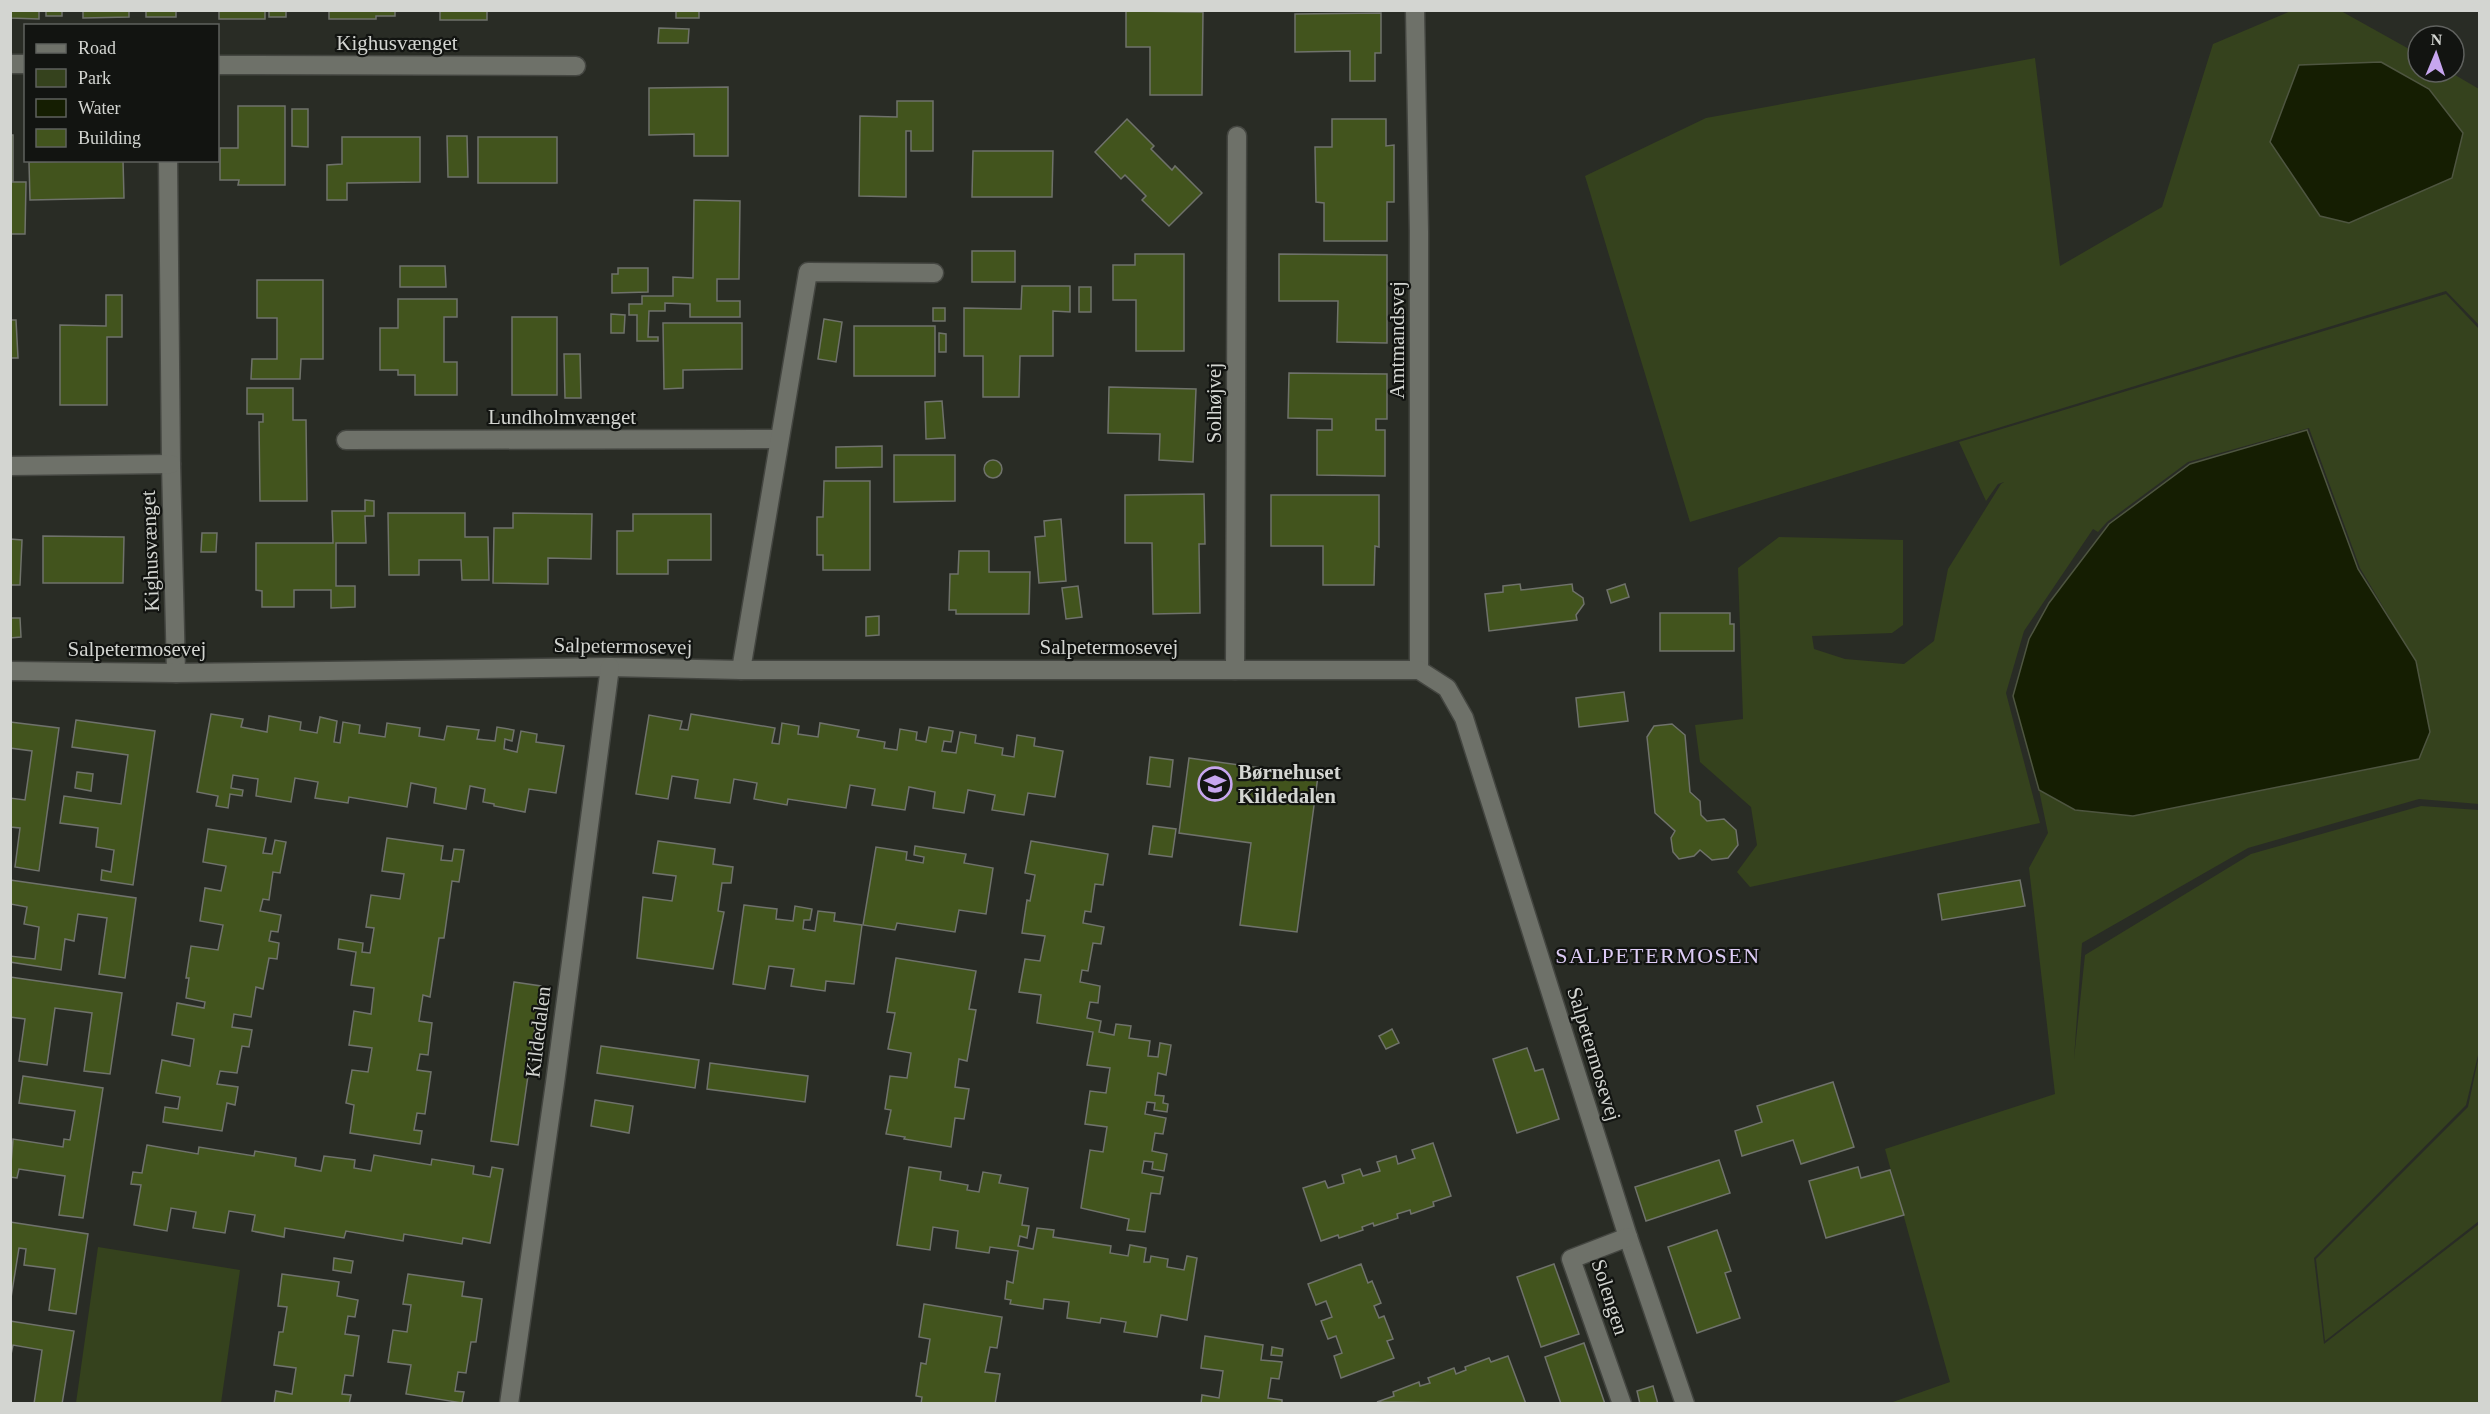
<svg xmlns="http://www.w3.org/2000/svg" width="2490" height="1414" font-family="'Times New Roman',serif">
	<rect width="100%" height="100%" fill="#292c25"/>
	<!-- green -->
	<g fill="#35421d">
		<path d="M2291,11H2341L2418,54V72H2450L2479,89V325L2446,291L1690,522L1585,176L1706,118L2035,58L2060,266L2162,207L2213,44Z"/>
		<path d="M2446,294L2479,329V804L2419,799L2248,848L2082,943L2074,1059L2085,955L2251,854L2421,806L2479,810L2480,1047L2466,1105L2314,1258L2324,1344L2479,1224V1403H1890L1950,1382L1885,1149L2055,1094L2029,868L2048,833L2039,790L2075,809L2133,816L2419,759L2430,732L2416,662L2360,568L2309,428L2188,462L2107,522L2098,532L2093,529L2024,631L2006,693L2040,823L1750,887L1737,872L1757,845L1751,807L1700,762L1695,725L1743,719L1738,568L1779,537L1903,540V625L1892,633L1812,636L1814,649L1845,659L1904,664L1934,641L1948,569L2001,484L2004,482L1998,484L1986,501L1959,442Z"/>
		<path d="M2479,1055V1221L2325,1341L2316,1259L2468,1107Z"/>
		<path d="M98,1247L240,1270L221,1403H76Z"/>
	</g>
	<!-- water -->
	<g fill="#151e02" stroke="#4e5540" stroke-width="1.5">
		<path d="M2381,62L2429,89L2463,133L2452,178L2349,223L2320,216L2270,142L2299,65Z"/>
		<path d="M2307,430L2358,569L2416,661L2430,732L2419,759L2133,816L2075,810L2039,790L2013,696L2029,639L2049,603L2109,524L2190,464Z"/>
	</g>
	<!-- building -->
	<g fill="#42541d" stroke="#6f726b" stroke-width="1.5">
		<path d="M10,10H39V19L10,18Z"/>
		<rect x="46" y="10" width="16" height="6"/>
		<path d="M83,10H129V17L83,18Z"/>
		<rect x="146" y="10" width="30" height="7"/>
		<rect x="219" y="10" width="46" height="9"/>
		<rect x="269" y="10" width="17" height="7"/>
		<path d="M329,10H395V16H376V19H329Z"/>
		<rect x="440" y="10" width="47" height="10"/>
		<rect x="676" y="10" width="23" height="8"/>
		<path d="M1126,11L1203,12L1202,95H1150V47H1126Z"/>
		<path d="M1381,13V53H1375V81H1350V51L1295,52V14Z"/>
		<path d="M659,28L689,29L688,43H658Z"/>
		<path d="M728,87V156H694V134L649,135V88Z"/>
		<path d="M897,101H933V151H911V131H906V197L859,196L860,116L897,117Z"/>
		<path d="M238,106H285V185H238L239,180H220V148H238Z"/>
		<path d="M292,109H308V147L292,146Z"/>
		<path d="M1127,119L1154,146L1151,149L1172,170L1175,166L1202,193L1169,226L1142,200L1146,196L1125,175L1121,179L1095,152Z"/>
		<path d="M1332,119H1386V146L1394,145V202H1387V241H1324V203L1316,202L1315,147H1332Z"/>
		<rect x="10" y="135" width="3" height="46"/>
		<path d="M447,136H467L468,177H448Z"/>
		<path d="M342,137H420V182L347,183V200H327V165L342,164Z"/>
		<rect x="478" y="137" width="79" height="46"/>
		<path d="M973,151H1053L1052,197H972Z"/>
		<path d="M123,160L124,198L30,200L29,162Z"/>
		<path d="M10,182H26L25,234H10Z"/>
		<path d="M694,200L740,201L739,279H717V301H740V317H690V304L665,303V311H649L648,337H658V341H637V315H629V304H642V296H673V277L693,278Z"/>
		<rect x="972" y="251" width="43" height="31"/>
		<path d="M1135,254H1184V351H1136V300H1113V265H1135Z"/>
		<path d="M1279,254L1387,255V343L1337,342L1338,301H1279Z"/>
		<path d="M400,266H445L446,287H400Z"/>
		<path d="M618,268H648V292L612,293V274H618Z"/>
		<path d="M257,280H323V359H301L300,379H251L252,359H277V318H257Z"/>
		<path d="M1022,286H1070V312L1053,311V356H1020L1019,397H983V356H964V308L1021,309Z"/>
		<rect x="1079" y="287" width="12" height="25"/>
		<path d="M106,295H122V337H107V405H60V325L106,326Z"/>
		<path d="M398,299H457V317H444V362H457V395H415V375H398V370H380V328H398Z"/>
		<rect x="933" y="308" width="12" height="13"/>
		<path d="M611,314L625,315L624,333H611Z"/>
		<rect x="512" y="317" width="45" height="78"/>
		<path d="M824,319L842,322L836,362L818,359Z"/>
		<path d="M10,320H16L18,358H10Z"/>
		<path d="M663,323H742V369L683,370V388L664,389Z"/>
		<rect x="854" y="326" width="81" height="50"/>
		<path d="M939,333L946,334V352H939Z"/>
		<path d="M564,354H580L581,398H565Z"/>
		<path d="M1289,373L1387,374V419H1376V430H1385V476L1317,475V430H1332V419L1288,418Z"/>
		<path d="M1109,387L1196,389L1193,462L1159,460L1160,434L1108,433Z"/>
		<path d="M247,388H293V420H306L307,501H260L259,422H263V414H247Z"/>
		<path d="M942,401L945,438L926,439L925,402Z"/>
		<path d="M882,446V467L836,468V447Z"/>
		<path d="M894,455H955V501L894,502Z"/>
		<circle cx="993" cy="469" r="9"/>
		<path d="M824,481H870V570H823V555H817V517H823Z"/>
		<path d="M1204,494L1205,544H1199L1200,613L1153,614L1152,543H1125V495Z"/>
		<path d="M1271,495H1379V547L1375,546L1374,585H1323V546H1271Z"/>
		<path d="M365,500L374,501V516H365L366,543H336V586H355V607L331,608V590H294V607H262V591L256,590V543H333L332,511H365Z"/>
		<path d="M388,513H465V537H488L489,580H462L461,560H419V575H389Z"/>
		<path d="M513,513L592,514L591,559L548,558V584L493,583L494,528H513Z"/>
		<path d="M633,514H711V560H668V574H617V531H633Z"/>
		<path d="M1061,519L1066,581L1039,583L1035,537L1045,536L1044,521Z"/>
		<path d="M202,533H217L216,552H201Z"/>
		<path d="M43,536L124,537L123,583H43Z"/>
		<path d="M10,539L22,540L20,585H10Z"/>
		<path d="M959,551H989V572H1030L1029,614H956V610H949L950,574H958Z"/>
		<path d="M1520,584L1521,590L1572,584L1573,591L1583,598L1584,604L1576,615L1577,620L1489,631L1485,594L1503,592V586Z"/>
		<path d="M1625,584L1629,597L1611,603L1607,590Z"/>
		<path d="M1078,586L1082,617L1066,619L1062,588Z"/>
		<path d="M1660,613H1730V624H1734V651H1660Z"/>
		<path d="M879,616V635L866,636V617Z"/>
		<path d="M10,618H20L21,637L10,638Z"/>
		<path d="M1624,692L1628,721L1579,727L1576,698Z"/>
		<path d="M211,714L243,719L241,727L267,732L269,716L301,722L300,730L317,733L320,717L337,721L334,742L340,743L343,722L360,725L359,733L385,737L387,723L420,728L419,736L444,740L447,726L479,730L477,739L495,741L497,727L514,730L512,741L505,739L504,749L517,752L521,731L537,734L536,742L564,746L556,793L529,789L525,812L494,806V804L483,802L485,789L470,786L466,809L434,803L436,788L411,783L407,807L349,797L348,803L315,798L318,782L295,778L291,802L256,796L258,779L233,775L231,788L243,790L242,796L230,794L228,808L216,806L218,796L197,792Z"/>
		<path d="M691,714L775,728L772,743L779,744L782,723L799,726L798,734L818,737L820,723L859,730L857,737L885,742L884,748L897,750L900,729L917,732L916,740L926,742L929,727L953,731L951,742L944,741L942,751L956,753L960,732L976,735L975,743L1003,748L1002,755L1014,757L1017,735L1035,738L1034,746L1063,751L1055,797L1028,793L1024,815L992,810L995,795L968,790L964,813L933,808L935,792L909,787L905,810L872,805L875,789L850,785L846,808L788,799L787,805L754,799L757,783L734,779L730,803L695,798L698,780L672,776L668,799L636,794L649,715L682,721L680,729L688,730Z"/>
		<path d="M76,720L155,731L133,885L101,880L102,870L111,872L114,850L96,847L98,828L60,823L64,796L121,804L128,755L72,747Z"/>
		<path d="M10,722L59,728L39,871L15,867L20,828L10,827V798L25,800L32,751L10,748Z"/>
		<path d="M1672,724L1685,735L1690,792L1700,801L1701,815L1707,821L1724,819L1736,830L1738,845L1728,858L1712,860L1700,850L1694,856L1679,859L1673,852L1671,838L1675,831L1655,813L1647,737L1654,726Z"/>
		<path d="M1150,757L1173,760L1170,787L1147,784Z"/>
		<path d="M1189,758L1318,776L1297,932L1240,925L1251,843L1179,833Z"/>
		<path d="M77,772L93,774L91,791L75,788Z"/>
		<path d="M1153,826L1176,829L1172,857L1149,854Z"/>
		<path d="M208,829L266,838L263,853L272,854L275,840L286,842L280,873L273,872L269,900L263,899L260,911L281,915L278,932L271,931L269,941L279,943L277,959L269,958L263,989L256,987L251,1017L234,1014L232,1027L252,1030L249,1047L242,1046L237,1073L220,1071L217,1084L238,1087L235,1105L227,1103L222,1131L163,1122L165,1107L178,1109L180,1097L156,1093L162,1060L190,1066L194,1039L172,1035L177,1003L204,1008L205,1002L186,998L189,978H186L191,946L218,950L223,925L200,921L205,888L221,891L226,866L203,862Z"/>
		<path d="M387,838L443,846L441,860L452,861L454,849L464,850L459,882L452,881L444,938H439L430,997L423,995L419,1021L432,1023L428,1055L420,1054L417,1070L431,1072L425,1114L417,1113L414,1130L422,1131L420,1144L350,1133L354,1105L346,1103L352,1070L368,1072L372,1048L349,1045L354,1011L371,1014L374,988L351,985L356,952L338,949L339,939L363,943L362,952L370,953L374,928L366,927L371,895L400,899L404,874L382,871Z"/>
		<path d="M658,841L715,849L713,864L733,867L731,883H722L718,911L724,912L713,969L637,958L643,897L672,901L676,876L653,873Z"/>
		<path d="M1031,841L1108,854L1103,885L1095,884L1091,912L1085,911L1083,923L1104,927L1101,944L1093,943L1088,971L1082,970L1080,982L1100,986L1098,1003L1090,1002L1087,1018L1101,1021L1099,1032L1114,1035L1116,1024L1131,1026L1129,1038L1150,1041L1148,1056L1158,1057L1160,1043L1171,1045L1166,1075L1158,1073L1155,1095L1164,1096L1163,1103L1168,1104L1167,1112L1154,1110L1155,1103L1147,1102L1145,1114L1166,1118L1163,1134L1155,1133L1152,1151L1167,1154L1164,1171L1152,1169L1153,1162L1144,1161L1142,1173L1163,1177L1160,1194L1151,1193L1145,1232L1127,1230L1129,1219L1081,1208L1090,1150L1103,1152L1107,1127L1085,1124L1090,1091L1106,1093L1110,1068L1087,1065L1093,1032L1037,1023L1041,995L1019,992L1025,959L1040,961L1045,936L1022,933L1027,900L1030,901L1035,875L1025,873Z"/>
		<path d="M915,846L966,854L964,863L993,868L986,914L959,910L955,932L897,923L895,930L863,925L876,847L907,852L906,860L923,863L924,857L914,855Z"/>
		<path d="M10,880L136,898L125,978L99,974L107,918L78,914L74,941L65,939L61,970L10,962V956L35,959L39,927L24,924L27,907L11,904L10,909Z"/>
		<path d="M2020,880L2025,906L1942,920L1938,894Z"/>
		<path d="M744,905L777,909L776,919L793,921L795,906L812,909L810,920H804L803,929L815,931L818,911L835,913L834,921L862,925L854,984L826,981L825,991L791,986L794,969L769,966L765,989L733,984Z"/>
		<path d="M896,958L976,971L969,1009L976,1010L967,1061L959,1059L955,1087L969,1089L964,1119L955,1118L951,1147L904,1139L905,1137L886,1134L891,1110L885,1109L890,1076L907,1078L911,1053L888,1049L895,1013L887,1012Z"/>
		<path d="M10,977L122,993L110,1074L84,1071L92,1013L55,1008L47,1065L19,1061L25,1019L10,1017Z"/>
		<path d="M514,982L541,986L518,1145L491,1141Z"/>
		<path d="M1392,1029L1399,1043L1386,1049L1379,1036Z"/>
		<path d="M601,1046L699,1060L695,1088L597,1073Z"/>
		<path d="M1527,1048L1535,1071L1543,1069L1559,1119L1517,1133L1493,1059Z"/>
		<path d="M710,1063L808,1076L805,1102L707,1089Z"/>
		<path d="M23,1076L103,1088L83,1218L59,1215L65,1176L19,1169L17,1178L10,1177L13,1139L63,1147L64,1139L70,1140L75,1111L19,1103Z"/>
		<path d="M1833,1082L1854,1147L1801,1164L1793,1140L1742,1156L1735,1131L1762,1122L1757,1106Z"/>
		<path d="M595,1100L633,1106L629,1133L591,1126Z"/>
		<path d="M1433,1143L1451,1196L1433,1202L1434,1206L1411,1214L1410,1210L1397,1214L1398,1218L1374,1226L1373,1223L1362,1227L1363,1230L1339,1238L1338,1235L1321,1241L1303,1188L1325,1181L1328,1188L1344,1183L1342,1175L1360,1169L1363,1176L1380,1171L1377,1162L1396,1156L1398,1164L1415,1158L1412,1150Z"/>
		<path d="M147,1145L198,1154L199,1147L254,1156L255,1151L296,1158L295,1166L321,1171L324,1156L355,1160L354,1168L371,1171L374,1155L431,1165L432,1159L474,1166L473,1174L490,1177L492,1167L503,1169L490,1243L463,1238L462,1244L404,1234L403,1241L346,1231L344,1238L285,1228L284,1237L252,1231L255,1215L229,1211L225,1233L193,1228L196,1212L171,1208L167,1231L134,1225L141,1185L131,1184L133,1172L142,1173Z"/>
		<path d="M1719,1160L1730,1193L1646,1221L1635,1187Z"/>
		<path d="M909,1167L941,1172L940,1180L968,1185L967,1190L979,1192L983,1172L1001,1175L999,1183L1028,1188L1022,1225L1029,1226L1027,1238L1020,1236L1018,1246L1033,1249L1037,1228L1054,1230L1053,1237L1111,1246L1110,1253L1128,1256L1130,1245L1146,1248L1144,1262H1150L1151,1256L1168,1259L1167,1267L1184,1270L1187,1256L1197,1258L1187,1320L1161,1315L1157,1337L1124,1332L1126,1322L1101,1318L1100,1323L1067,1318L1069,1302L1044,1299L1043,1309L1010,1304L1011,1300L1005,1299L1007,1281L1013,1283L1018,1251L990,1247L989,1253L956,1248L958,1231L933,1227L930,1250L897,1245Z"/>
		<path d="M1858,1167L1861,1178L1890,1170L1904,1215L1826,1238L1809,1181Z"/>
		<path d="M10,1222L88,1234L76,1314L49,1310L55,1269L24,1265L26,1249L19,1248L10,1304Z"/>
		<path d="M1717,1230L1731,1271L1725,1273L1740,1318L1697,1333L1668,1247Z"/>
		<path d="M334,1258L353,1261L351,1273L333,1270Z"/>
		<path d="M1361,1264L1368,1283L1372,1281L1381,1303L1374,1306L1379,1318L1384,1316L1393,1339L1387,1341L1394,1358L1341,1378L1334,1356L1342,1353L1336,1336L1328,1339L1321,1321L1332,1317L1326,1301L1316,1305L1308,1284Z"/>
		<path d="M1554,1264L1579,1334L1541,1347L1517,1277Z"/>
		<path d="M282,1274L339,1282L337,1296L358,1300L355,1317L348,1316L345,1334L359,1336L353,1376L345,1375L342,1394L351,1395L349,1404H274L276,1391L292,1394L296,1368L274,1365L279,1332H283L287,1307L278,1306Z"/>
		<path d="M408,1274L464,1282L462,1296L482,1299L476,1342H471L466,1373L458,1372L455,1391L464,1392L462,1403L406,1394L411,1365L388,1362L393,1330L407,1332L411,1305L403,1304Z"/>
		<path d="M924,1304L1002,1317L997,1348L990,1347L985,1372L1000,1374L995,1404H921L922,1397L916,1396L921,1363L926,1364L930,1339L919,1337Z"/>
		<path d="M10,1321L74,1331L62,1404H34L42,1350L13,1345L10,1359Z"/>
		<path d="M1205,1336L1263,1345L1261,1360L1282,1362L1279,1379L1271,1378L1268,1398L1282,1400V1404H1201L1202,1395L1219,1398L1223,1371L1201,1368Z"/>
		<path d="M1584,1343L1605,1404H1561L1545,1357Z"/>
		<path d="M1272,1347L1283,1349L1282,1356L1271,1355Z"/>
		<path d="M1508,1356L1526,1404L1377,1402L1394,1396L1393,1392L1419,1382L1420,1386L1430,1383L1428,1378L1454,1368L1456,1374L1466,1370L1465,1367L1489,1358L1491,1362Z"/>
		<path d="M1653,1386L1658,1404H1640L1637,1391Z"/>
	</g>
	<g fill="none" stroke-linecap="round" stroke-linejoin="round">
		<defs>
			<g id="minor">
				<path d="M1415,10L1419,232V670"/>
				<path d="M10,64H26"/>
				<path d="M218,65L576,66"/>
				<path d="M168,160L171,464L176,673"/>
				<path d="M346,440L778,439"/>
				<path d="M10,466L171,464"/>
				<path d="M741,670L808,272L934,273"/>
				<path d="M1235,670L1237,136"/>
				<path d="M10,671L176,673L610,667L741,670H1419L1447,688L1464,718L1628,1237L1685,1404"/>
				<path d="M509,1404L555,1083L610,667"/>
				<path d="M1622,1404L1571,1259L1628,1237"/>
			</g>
		</defs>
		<!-- minor casing -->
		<use href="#minor" stroke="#444641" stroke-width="21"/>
		<!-- minor -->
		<use href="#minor" stroke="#6e7169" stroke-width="18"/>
	</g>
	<!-- icons -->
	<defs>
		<symbol id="school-ring" viewBox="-11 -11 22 22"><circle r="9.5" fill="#121411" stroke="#c7a6ef" stroke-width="1.5"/><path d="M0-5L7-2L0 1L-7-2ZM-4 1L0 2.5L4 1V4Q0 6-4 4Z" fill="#c7a6ef"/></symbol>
	</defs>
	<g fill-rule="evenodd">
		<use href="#school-ring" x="1196" y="765" width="38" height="38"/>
	</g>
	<g text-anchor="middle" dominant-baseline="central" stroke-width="4.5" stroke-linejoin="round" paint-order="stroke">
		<!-- street labels -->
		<g font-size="21" fill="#d3d5d1" stroke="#121411">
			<text x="397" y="43">Kighusvænget</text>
			<text transform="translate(1397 340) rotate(-90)">Amtmandsvej</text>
			<text transform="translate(1214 403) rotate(-90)">Solhøjvej</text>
			<text x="562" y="417">Lundholmvænget</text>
			<text transform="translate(150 551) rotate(-92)">Kighusvænget</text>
			<text transform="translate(623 646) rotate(1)">Salpetermosevej</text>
			<text x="1109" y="647">Salpetermosevej</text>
			<text x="137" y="649">Salpetermosevej</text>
			<text transform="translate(538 1032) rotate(-83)">Kildedalen</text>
			<text transform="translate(1594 1054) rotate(73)">Salpetermosevej</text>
			<text transform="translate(1610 1297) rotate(72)">Solengen</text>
		</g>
		<!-- poi labels -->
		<g font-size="21" font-weight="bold" fill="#d3d5d1" stroke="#121411" text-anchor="start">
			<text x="1238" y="772">Børnehuset<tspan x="1238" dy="24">Kildedalen</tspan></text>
		</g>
		<!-- neighbourhood labels -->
		<g font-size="22" letter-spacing="1.5" fill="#deccf6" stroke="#121411">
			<text x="1658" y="955">SALPETERMOSEN</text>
		</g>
	</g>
	<!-- border -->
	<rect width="2490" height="1414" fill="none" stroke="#d3d5d1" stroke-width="24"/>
	<!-- legend -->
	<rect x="24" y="24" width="195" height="138" fill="#121411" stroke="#5f615e" stroke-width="1.5"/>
	<rect x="36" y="44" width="30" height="9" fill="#6e7169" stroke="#5f615e" stroke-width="1.5"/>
	<text x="78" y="54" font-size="18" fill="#d3d5d1">Road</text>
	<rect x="36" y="69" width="30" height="18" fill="#35421d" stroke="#5f615e" stroke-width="1.5"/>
	<text x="78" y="84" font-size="18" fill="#d3d5d1">Park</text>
	<rect x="36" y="99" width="30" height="18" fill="#151e02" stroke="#5f615e" stroke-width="1.5"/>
	<text x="78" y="114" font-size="18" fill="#d3d5d1">Water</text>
	<rect x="36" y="129" width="30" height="18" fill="#42541d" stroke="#5f615e" stroke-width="1.5"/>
	<text x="78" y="144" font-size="18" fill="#d3d5d1">Building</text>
	<!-- north arrow -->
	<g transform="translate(2436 54) rotate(2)"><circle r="28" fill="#121411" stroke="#5f615e" stroke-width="1.5"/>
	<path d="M0-4.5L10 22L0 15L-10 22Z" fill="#c7a6ef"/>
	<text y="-9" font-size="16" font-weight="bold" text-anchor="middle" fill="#d3d5d1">N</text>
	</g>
</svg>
